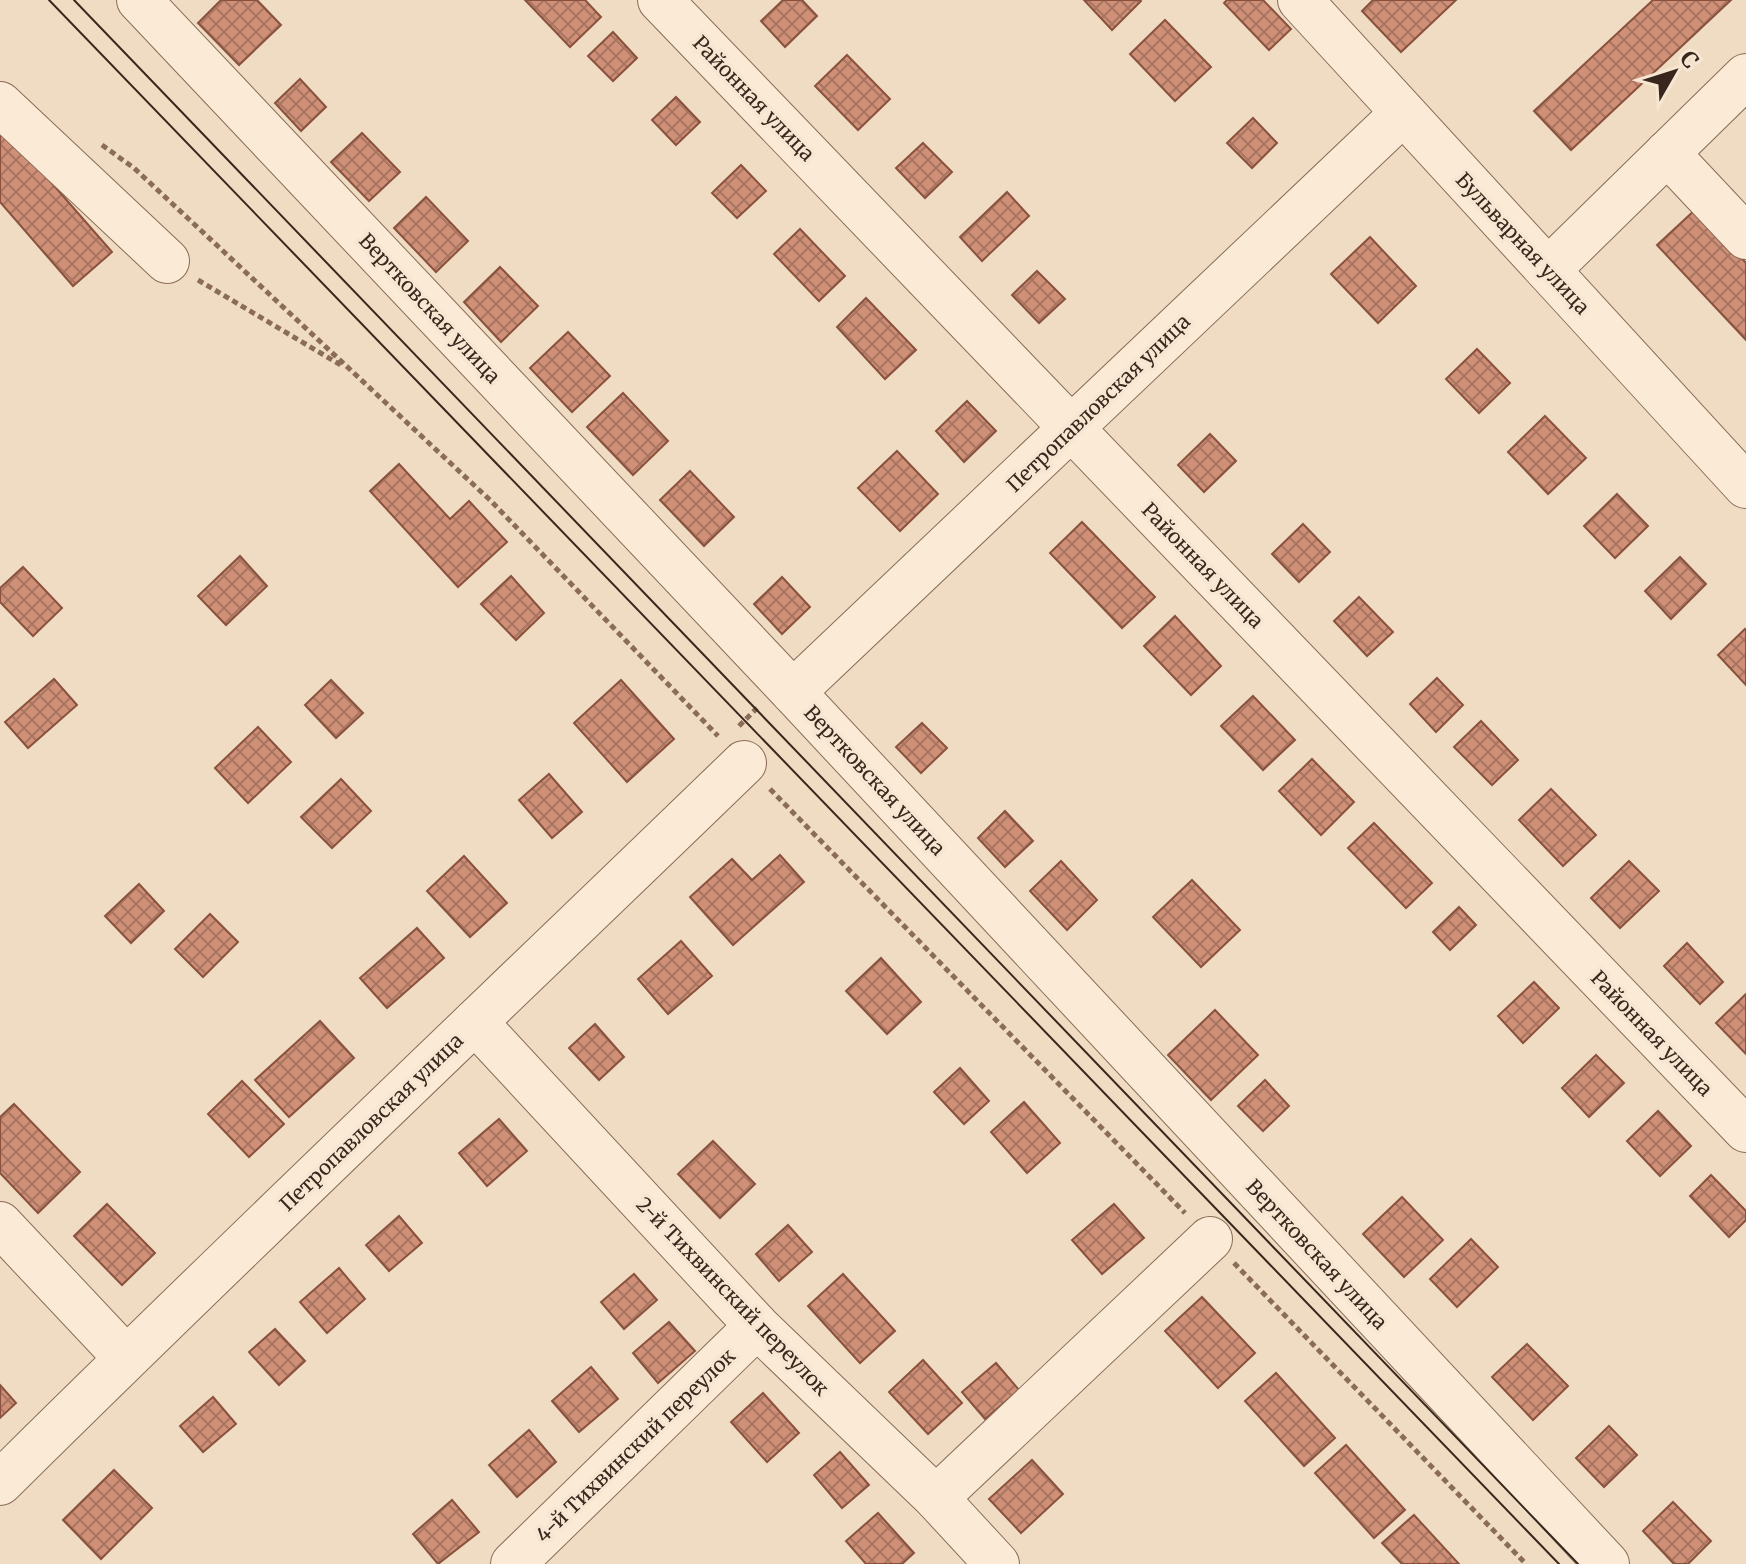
<svg xmlns="http://www.w3.org/2000/svg" width="1746" height="1564" font-family="Merriweather,serif">
	<defs>
		<pattern id="building-cross-hatch" width="8" height="8" patternUnits="userSpaceOnUse" patternTransform="scale(2)"><rect width="8" height="8" fill="#cf9077"/><path d="M0 0l8 8M0 8l8-8" fill="none" stroke="#a97661"/></pattern>
	</defs>
	<rect width="100%" height="100%" fill="#efdcc2"/>
	<!-- building -->
	<g fill="url(#building-cross-hatch)" stroke="#8a523e" stroke-width="2">
		<path d="M221,0H257L281,25L239,65L198,23Z"/>
		<path d="M525,0H585L601,17L570,47Z"/>
		<path d="M783,0H802L817,16L785,47L761,21Z"/>
		<path d="M1084,0H1140L1141,1L1112,30Z"/>
		<path d="M1227,0H1263L1291,29L1269,50L1224,3Z"/>
		<path d="M1373,0H1456L1401,52L1362,11Z"/>
		<path d="M1653,0H1731L1571,150L1534,111Z"/>
		<path d="M1165,20L1211,67L1175,101L1130,54Z"/>
		<path d="M613,32L637,58L613,81L588,56Z"/>
		<path d="M847,55L890,99L858,130L815,86Z"/>
		<path d="M300,79L326,107L301,131L275,103Z"/>
		<path d="M676,97L700,122L676,145L652,120Z"/>
		<path d="M1253,118L1277,143L1252,168L1227,143Z"/>
		<path d="M0,124L112,252L73,286L0,202Z"/>
		<path d="M362,133L400,172L369,201L331,162Z"/>
		<path d="M923,143L952,172L925,198L896,168Z"/>
		<path d="M741,165L766,191L737,218L712,193Z"/>
		<path d="M1007,192L1029,216L982,261L960,237Z"/>
		<path d="M426,197L468,241L436,272L394,228Z"/>
		<path d="M1696,209L1746,263V340L1657,245Z"/>
		<path d="M800,229L845,276L819,301L774,254Z"/>
		<path d="M1370,237L1416,286L1378,323L1331,274Z"/>
		<path d="M500,267L538,306L501,342L464,302Z"/>
		<path d="M1037,271L1065,299L1039,323L1012,295Z"/>
		<path d="M866,298L916,350L885,379L837,327Z"/>
		<path d="M568,332L610,376L572,412L530,368Z"/>
		<path d="M1477,349L1510,383L1479,413L1446,379Z"/>
		<path d="M623,393L668,441L633,475L587,427Z"/>
		<path d="M967,401L996,431L964,462L936,431Z"/>
		<path d="M1545,416L1586,458L1548,494L1508,452Z"/>
		<path d="M1210,434L1236,461L1204,492L1178,465Z"/>
		<path d="M897,451L938,494L900,531L858,488Z"/>
		<path d="M399,464L450,519L469,501L507,542L458,587L370,491Z"/>
		<path d="M690,471L734,517L704,546L660,500Z"/>
		<path d="M1617,494L1648,526L1615,558L1584,526Z"/>
		<path d="M1082,522L1155,597L1122,628L1050,553Z"/>
		<path d="M1303,524L1330,552L1299,582L1272,554Z"/>
		<path d="M240,556L267,586L226,625L198,596Z"/>
		<path d="M1680,557L1706,584L1671,619L1645,591Z"/>
		<path d="M23,567L62,608L33,636L0,602V588Z"/>
		<path d="M511,576L544,613L516,640L481,604Z"/>
		<path d="M782,577L810,607L782,634L754,604Z"/>
		<path d="M1359,597L1393,632L1367,656L1334,621Z"/>
		<path d="M1175,616L1221,666L1191,695L1144,646Z"/>
		<path d="M1745,629L1746,630V685L1718,655Z"/>
		<path d="M1437,678L1463,705L1436,732L1410,704Z"/>
		<path d="M54,679L77,705L28,748L5,722Z"/>
		<path d="M331,680L363,713L336,738L305,705Z"/>
		<path d="M621,680L674,739L627,782L574,723Z"/>
		<path d="M1253,696L1295,740L1263,770L1221,726Z"/>
		<path d="M1481,721L1518,760L1492,785L1454,747Z"/>
		<path d="M922,723L947,748L921,773L896,747Z"/>
		<path d="M258,727L291,762L248,803L215,768Z"/>
		<path d="M1312,759L1354,802L1321,835L1279,791Z"/>
		<path d="M549,774L582,812L552,838L519,800Z"/>
		<path d="M341,779L371,811L332,848L301,817Z"/>
		<path d="M1551,789L1596,835L1563,866L1519,820Z"/>
		<path d="M1005,811L1033,841L1005,867L978,838Z"/>
		<path d="M1374,823L1432,883L1406,908L1348,848Z"/>
		<path d="M780,855L804,882L733,945L690,897L732,859L752,880Z"/>
		<path d="M464,856L507,903L470,937L427,891Z"/>
		<path d="M1061,861L1097,900L1067,930L1030,891Z"/>
		<path d="M1629,861L1659,891L1620,928L1591,898Z"/>
		<path d="M1192,880L1240,930L1201,967L1153,917Z"/>
		<path d="M139,884L164,911L131,943L105,916Z"/>
		<path d="M1459,907L1476,925L1450,950L1433,932Z"/>
		<path d="M210,914L238,942L203,977L175,949Z"/>
		<path d="M417,928L444,958L387,1008L360,978Z"/>
		<path d="M681,941L712,976L668,1014L638,979Z"/>
		<path d="M1687,943L1723,982L1700,1004L1664,966Z"/>
		<path d="M881,958L921,1002L887,1034L846,991Z"/>
		<path d="M1534,982L1559,1008L1523,1043L1498,1016Z"/>
		<path d="M1746,994V1054L1716,1023Z"/>
		<path d="M1215,1010L1258,1055L1211,1100L1168,1055Z"/>
		<path d="M320,1021L354,1058L289,1117L255,1080Z"/>
		<path d="M595,1024L624,1057L599,1080L569,1048Z"/>
		<path d="M1596,1055L1624,1083L1589,1117L1562,1088Z"/>
		<path d="M960,1068L989,1101L964,1124L934,1092Z"/>
		<path d="M1265,1080L1289,1106L1263,1131L1238,1106Z"/>
		<path d="M242,1081L284,1124L249,1157L208,1114Z"/>
		<path d="M1024,1102L1060,1143L1027,1173L991,1132Z"/>
		<path d="M14,1104L80,1172L38,1213L0,1173V1117Z"/>
		<path d="M1658,1111L1691,1146L1660,1176L1627,1141Z"/>
		<path d="M499,1119L527,1151L487,1186L459,1153Z"/>
		<path d="M713,1141L755,1184L720,1218L678,1174Z"/>
		<path d="M1711,1175L1746,1211V1220L1729,1237L1690,1196Z"/>
		<path d="M1402,1197L1443,1240L1404,1277L1363,1234Z"/>
		<path d="M107,1204L155,1253L122,1285L74,1236Z"/>
		<path d="M1114,1204L1144,1238L1102,1274L1072,1240Z"/>
		<path d="M399,1216L422,1243L389,1271L366,1245Z"/>
		<path d="M788,1225L812,1252L779,1281L756,1254Z"/>
		<path d="M1471,1239L1498,1267L1457,1307L1430,1279Z"/>
		<path d="M339,1268L365,1299L327,1333L300,1302Z"/>
		<path d="M634,1274L657,1300L624,1329L601,1302Z"/>
		<path d="M843,1274L895,1331L860,1363L808,1306Z"/>
		<path d="M1202,1297L1255,1353L1218,1388L1165,1331Z"/>
		<path d="M669,1322L695,1351L658,1383L633,1353Z"/>
		<path d="M275,1329L305,1361L279,1385L249,1352Z"/>
		<path d="M1527,1344L1568,1386L1533,1420L1492,1377Z"/>
		<path d="M923,1360L962,1403L928,1434L889,1392Z"/>
		<path d="M996,1363L1019,1390L985,1419L962,1392Z"/>
		<path d="M591,1367L618,1399L579,1432L552,1401Z"/>
		<path d="M1276,1373L1335,1438L1304,1466L1245,1401Z"/>
		<path d="M0,1385L16,1403L0,1418Z"/>
		<path d="M763,1393L799,1433L767,1462L731,1422Z"/>
		<path d="M213,1397L236,1424L203,1452L180,1426Z"/>
		<path d="M1609,1426L1637,1455L1604,1487L1576,1458Z"/>
		<path d="M529,1430L556,1462L517,1497L489,1465Z"/>
		<path d="M1346,1445L1405,1510L1374,1538L1315,1473Z"/>
		<path d="M840,1452L869,1485L842,1508L814,1475Z"/>
		<path d="M1032,1460L1063,1494L1021,1533L989,1499Z"/>
		<path d="M114,1470L152,1508L101,1559L63,1520Z"/>
		<path d="M452,1500L479,1532L438,1564L413,1534Z"/>
		<path d="M1673,1502L1711,1541L1688,1564H1674L1643,1531Z"/>
		<path d="M878,1513L914,1553L902,1564H866L846,1541Z"/>
		<path d="M1414,1515L1459,1564H1402L1382,1543Z"/>
	</g>
	<g fill="none" stroke-linecap="round" stroke-linejoin="round">
		<defs>
			<g id="minor">
				<path d="M139,0L793,692L1607,1564"/>
				<path d="M660,0L1746,1130"/>
				<path d="M1300,0L1746,486"/>
				<path d="M0,104L167,261"/>
				<path d="M1667,153L1746,237"/>
				<path d="M1548,270L1746,76"/>
				<path d="M793,692L1403,113"/>
				<path d="M475,1022L757,1326L936,1498L997,1564"/>
				<path d="M0,1224L126,1358"/>
				<path d="M0,1483C245,1240 496,1003 744,763"/>
				<path d="M936,1498L1210,1239"/>
				<path d="M513,1564L757,1326"/>
			</g>
		</defs>
		<!-- minor casing -->
		<use href="#minor" stroke="#8a6c59" stroke-width="46"/>
		<!-- path -->
		<g stroke="#8a6c59" stroke-width="5" stroke-dasharray="6 4" stroke-linecap="butt">
			<path d="M102,145L134,168L490,500L718,736"/>
			<path d="M198,280L344,367"/>
			<path d="M739,726L757,708"/>
			<path d="M770,789L1185,1213"/>
			<path d="M1234,1263L1526,1564"/>
		</g>
		<!-- minor -->
		<use href="#minor" stroke="#faead6" stroke-width="44"/>
		<!-- tram -->
		<g stroke="#39271d" stroke-width="2">
			<path d="M49,0L1559,1564"/>
			<path d="M74,0L1578,1564"/>
		</g>
	</g>
	<g text-anchor="middle" dominant-baseline="central" stroke-width="7" stroke-linejoin="round" paint-order="stroke">
		<!-- street labels -->
		<g font-size="20" fill="#39271d" stroke="#f7e7d2">
			<text transform="translate(754 98) rotate(46)">Районная улица</text>
			<text transform="translate(1523 243) rotate(47)">Бульварная улица</text>
			<text transform="translate(430 308) rotate(47)">Вертковская улица</text>
			<text transform="translate(1098 403) rotate(-44)">Петропавловская улица</text>
			<text transform="translate(1203 565) rotate(46)">Районная улица</text>
			<text transform="translate(875 780) rotate(47)">Вертковская улица</text>
			<text transform="translate(1652 1033) rotate(46)">Районная улица</text>
			<text transform="translate(371 1122) rotate(-44)">Петропавловская улица</text>
			<text transform="translate(1317 1254) rotate(47)">Вертковская улица</text>
			<text transform="translate(733 1296) rotate(46)">2-й Тихвинский переулок</text>
			<text transform="translate(635 1445) rotate(-44)">4-й Тихвинский переулок</text>
		</g>
	</g>
	<!-- north arrow -->
	<g transform="translate(1674 72) rotate(51)" stroke="#f7e7d2" stroke-width="6" paint-order="stroke">
	<path d="M0-6L14 30L0 20L-14 30Z" fill="#39271d"/>
	<text y="-12" font-size="22" font-weight="bold" text-anchor="middle" fill="#39271d">С</text>
	</g>
</svg>
